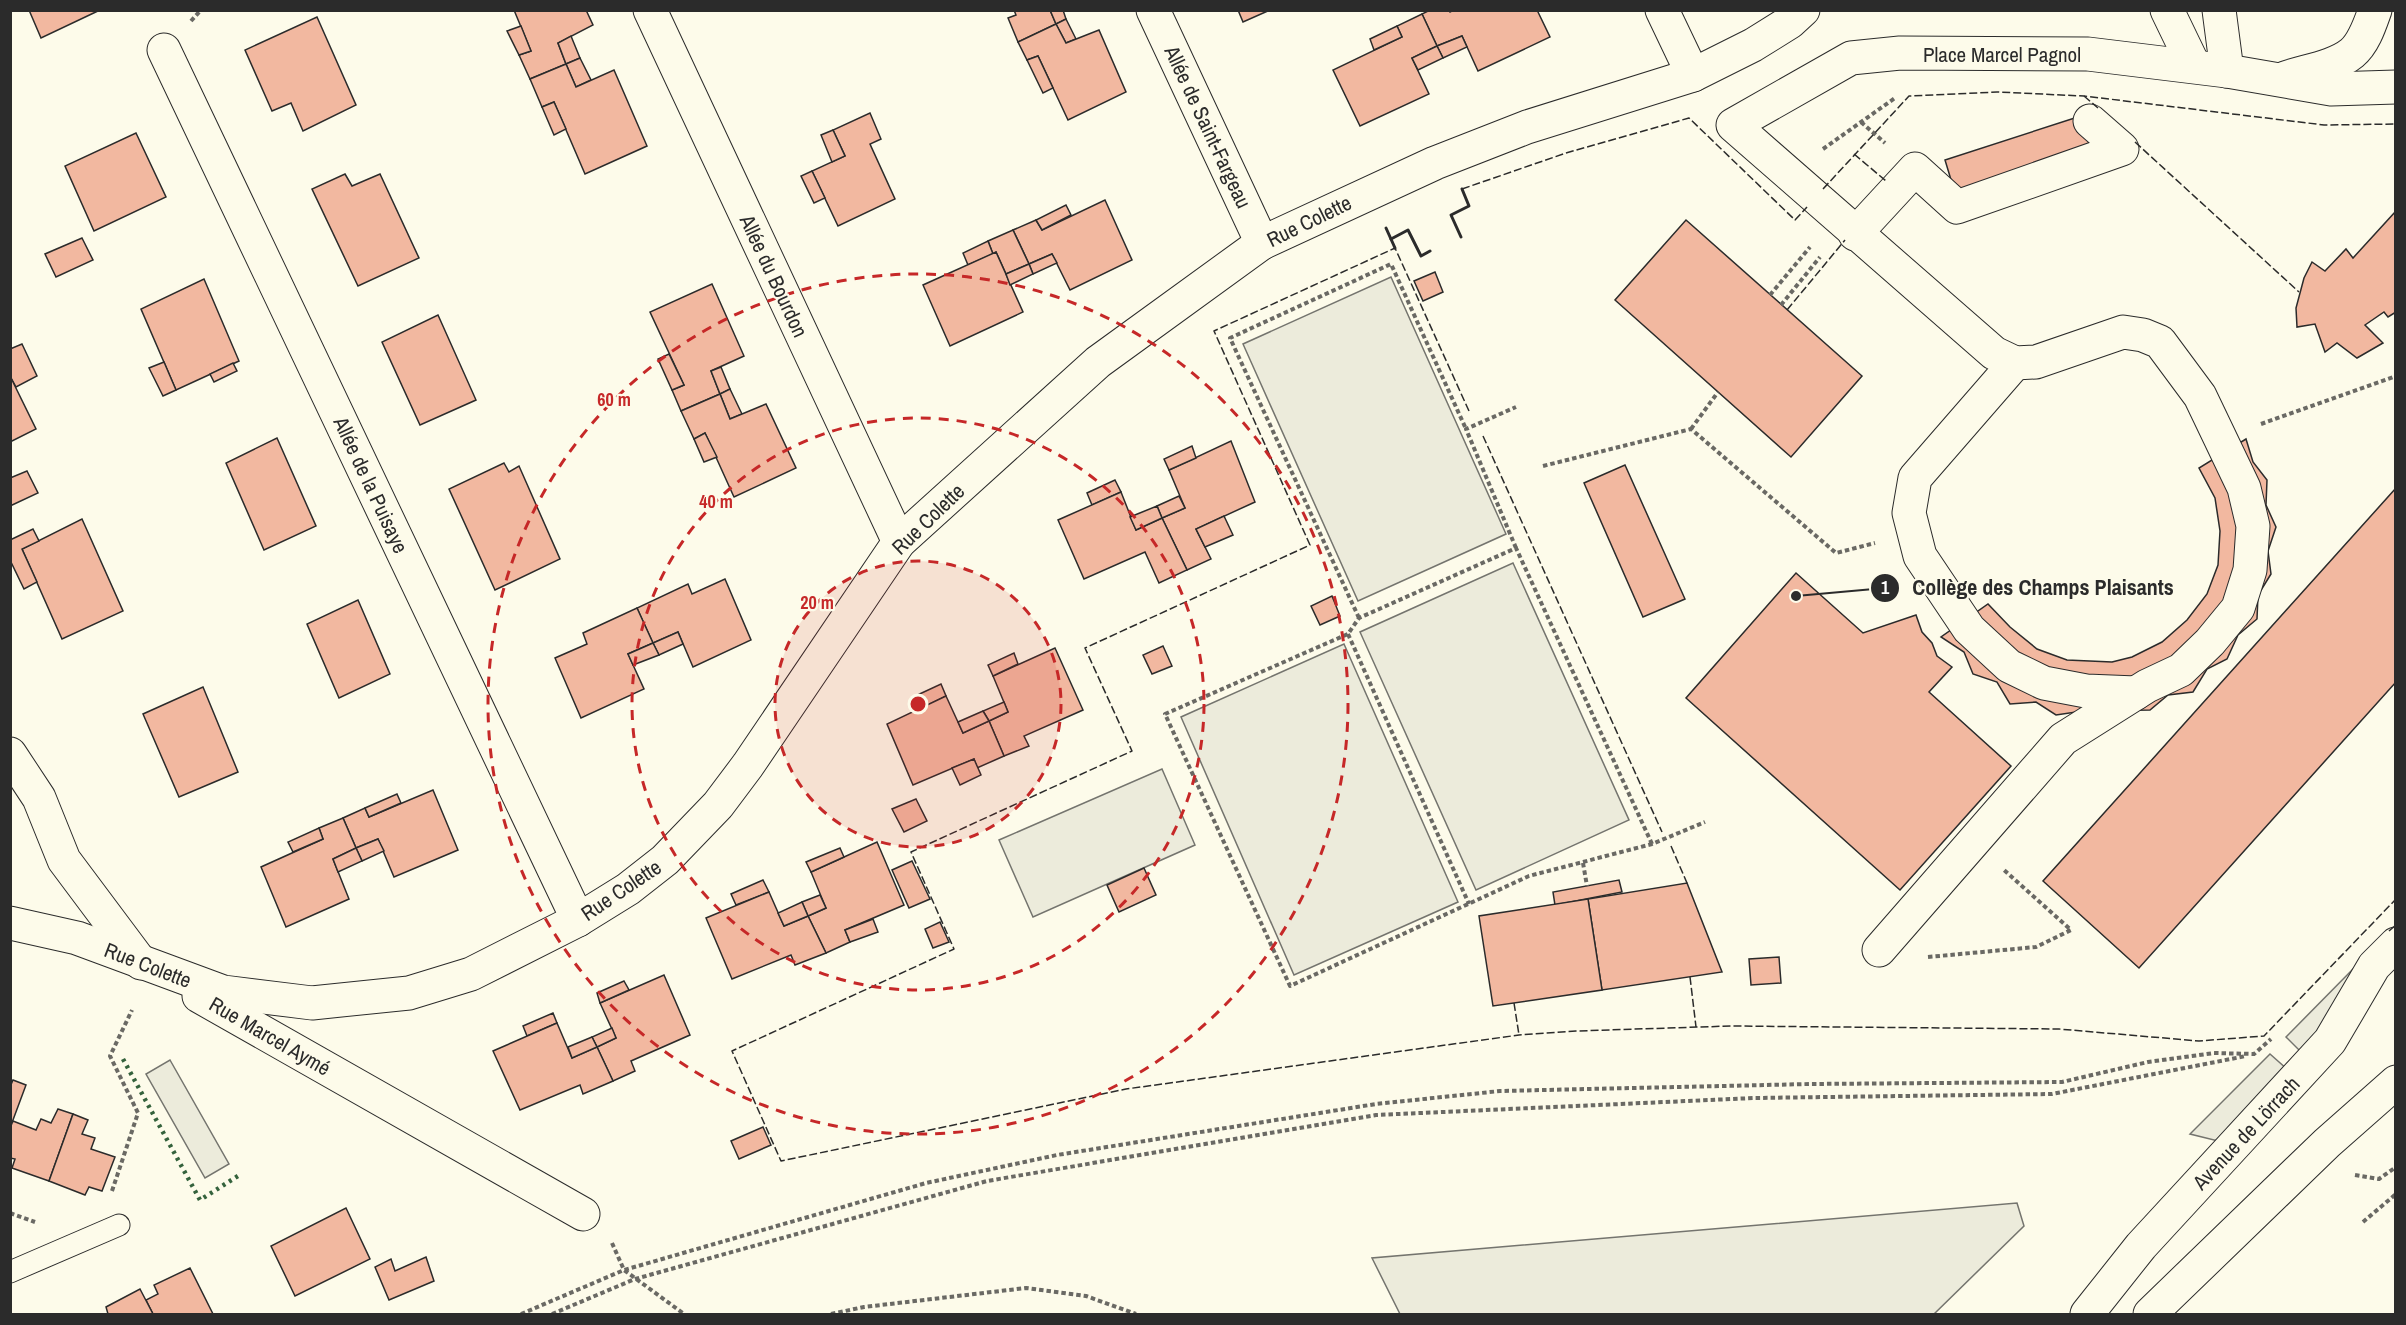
<svg xmlns="http://www.w3.org/2000/svg" width="2406" height="1325" font-family="'Archivo Narrow',sans-serif">
	<rect width="100%" height="100%" fill="#fdfbea"/>
	<!-- green -->
	<g fill="#ecebdb" stroke="#74746e" stroke-width="1.5">
		<path d="M1391,277L1506,534L1358,601L1243,344Z"/>
		<path d="M1513,563L1629,820L1476,890L1360,632Z"/>
		<path d="M1344,644L1458,902L1294,975L1181,717Z"/>
		<path d="M1162,769L1195,845L1033,917L999,840Z"/>
		<path d="M2354,968L2321,1027L2301,1052L2286,1037Z"/>
		<path d="M2270,1054L2288,1070L2218,1141L2190,1134Z"/>
		<path d="M170,1060L229,1164L205,1178L146,1074Z"/>
		<path d="M2017,1203L2024,1226L1934,1314H1400L1372,1258Z"/>
	</g>
	<!-- building -->
	<g fill="#f2b8a0" stroke="#2b2b2b" stroke-width="1.5">
		<path d="M29,10H100L41,38Z"/>
		<path d="M514,10H586L593,25L558,43L566,64L530,79L519,55L531,51Z"/>
		<path d="M1014,10H1050L1056,24L1018,42L1008,18L1016,15Z"/>
		<path d="M1050,10H1063L1066,19L1056,24Z"/>
		<path d="M1238,10H1270L1243,22Z"/>
		<path d="M1430,10H1449L1450,12L1454,10H1537L1550,37L1478,71L1462,36L1437,46L1422,14Z"/>
		<path d="M1422,14L1437,46L1412,58L1429,94L1360,126L1333,70L1402,37L1397,26Z"/>
		<path d="M317,17L356,105L303,131L291,103L272,111L245,50Z"/>
		<path d="M1066,19L1076,39L1066,43L1056,24Z"/>
		<path d="M1056,24L1066,43L1099,30L1126,92L1068,120L1038,56L1027,60L1018,42Z"/>
		<path d="M521,26L531,51L519,55L507,31Z"/>
		<path d="M1397,26L1402,37L1374,50L1370,39Z"/>
		<path d="M571,36L580,58L566,64L558,43Z"/>
		<path d="M1462,36L1467,47L1443,58L1437,46Z"/>
		<path d="M1437,46L1443,58L1418,70L1412,58Z"/>
		<path d="M1038,56L1053,88L1043,93L1027,60Z"/>
		<path d="M580,58L591,80L576,87L566,64Z"/>
		<path d="M566,64L576,87L614,70L647,146L585,174L554,102L542,107L530,79Z"/>
		<path d="M554,102L566,129L554,135L542,107Z"/>
		<path d="M870,113L881,139L870,144L895,199L838,226L812,171L845,156L833,130Z"/>
		<path d="M2084,115L2094,148L1955,193L1945,160Z"/>
		<path d="M833,130L845,156L832,162L821,135Z"/>
		<path d="M136,133L166,197L94,231L65,166Z"/>
		<path d="M812,171L825,198L814,203L801,176Z"/>
		<path d="M345,174L352,186L380,174L419,258L358,286L312,189Z"/>
		<path d="M1105,200L1132,260L1070,290L1052,254L1029,264L1013,230L1036,220L1042,230Z"/>
		<path d="M1066,205L1071,215L1042,230L1036,220Z"/>
		<path d="M2396,211V312L2388,317L2384,312L2365,325L2383,343L2357,358L2337,343L2325,352L2315,324L2297,327L2296,308L2304,278L2312,262L2325,271L2346,249L2353,258Z"/>
		<path d="M1686,220L1862,376L1791,457L1615,300Z"/>
		<path d="M1013,230L1029,264L1006,274L996,252L993,254L988,241Z"/>
		<path d="M82,238L93,260L56,277L45,254Z"/>
		<path d="M988,241L993,254L968,265L963,253Z"/>
		<path d="M996,252L1023,312L950,346L923,285Z"/>
		<path d="M1052,254L1057,263L1033,274L1029,264Z"/>
		<path d="M1029,264L1033,274L1010,285L1006,274Z"/>
		<path d="M1435,272L1443,292L1423,301L1414,281Z"/>
		<path d="M204,279L239,361L176,390L141,309Z"/>
		<path d="M712,284L744,356L711,371L720,394L681,411L672,390L684,385L650,312Z"/>
		<path d="M438,315L476,400L420,425L382,342Z"/>
		<path d="M22,344L37,376L16,387L10,376V349Z"/>
		<path d="M669,354L684,385L672,390L658,359Z"/>
		<path d="M164,362L176,390L163,396L149,368Z"/>
		<path d="M233,363L237,371L214,382L210,374Z"/>
		<path d="M721,367L730,389L720,394L711,371Z"/>
		<path d="M10,376L36,429L10,442Z"/>
		<path d="M730,389L742,414L730,419L720,394Z"/>
		<path d="M720,394L730,419L766,404L796,468L734,497L705,433L694,439L681,411Z"/>
		<path d="M705,433L717,457L704,462L694,439Z"/>
		<path d="M277,438L316,526L264,550L226,463Z"/>
		<path d="M2246,439L2253,462L2267,480L2266,505L2276,527L2268,551L2271,574L2258,595L2257,619L2238,635L2227,659L2207,669L2193,692L2168,695L2150,710L2083,711L2056,715L2036,702L2010,704L1997,682L1973,674L1964,652L1941,637L1988,604L2010,627L2037,649L2067,660L2112,662L2132,657L2162,642L2187,620L2207,594L2218,565L2220,531L2215,498L2199,468Z"/>
		<path d="M1231,441L1255,502L1196,529L1211,559L1187,570L1162,518L1185,508L1169,470Z"/>
		<path d="M1192,446L1196,458L1169,470L1164,459Z"/>
		<path d="M504,463L509,472L519,466L560,559L495,590L449,489Z"/>
		<path d="M1625,465L1685,599L1643,617L1584,483Z"/>
		<path d="M27,471L38,493L10,506V478Z"/>
		<path d="M1115,480L1121,492L1092,505L1087,493Z"/>
		<path d="M2396,488V682L2139,968L2043,881Z"/>
		<path d="M1121,492L1136,530L1162,518L1187,570L1159,583L1145,552L1084,579L1058,520Z"/>
		<path d="M1179,496L1185,508L1162,518L1157,506Z"/>
		<path d="M1157,506L1162,518L1136,530L1130,517Z"/>
		<path d="M1224,516L1233,535L1205,547L1196,529Z"/>
		<path d="M82,519L123,611L62,639L22,549Z"/>
		<path d="M33,529L39,541L22,549L37,582L24,589L10,560V540Z"/>
		<path d="M1796,573L1863,633L1916,615L1922,632L1932,643L1937,656L1952,667L1929,692L2011,766L1900,890L1686,698Z"/>
		<path d="M725,579L751,640L693,667L678,632L653,643L637,608L688,584L692,594Z"/>
		<path d="M1332,596L1340,616L1320,625L1311,606Z"/>
		<path d="M358,600L390,674L339,698L307,624Z"/>
		<path d="M637,608L653,643L628,654L644,689L581,718L555,658L587,644L583,633Z"/>
		<path d="M678,632L683,644L659,655L653,643Z"/>
		<path d="M653,643L659,655L633,665L628,654Z"/>
		<path d="M1163,646L1172,666L1152,674L1143,655Z"/>
		<path d="M1055,648L1083,710L1024,736L1029,746L1004,756L989,721L1008,712L993,676Z"/>
		<path d="M1014,653L1018,664L993,676L988,665Z"/>
		<path d="M941,684L946,696L916,711L911,698Z"/>
		<path d="M203,687L238,772L179,797L143,714Z"/>
		<path d="M946,696L963,733L989,721L1004,756L977,768L974,759L913,785L887,724Z"/>
		<path d="M1004,702L1008,712L989,721L983,711Z"/>
		<path d="M983,711L989,721L963,733L958,722Z"/>
		<path d="M974,759L981,775L960,785L952,768Z"/>
		<path d="M433,790L458,850L394,877L378,839L356,848L343,818L365,808L369,817Z"/>
		<path d="M397,794L401,803L369,817L365,808Z"/>
		<path d="M916,799L927,821L904,832L892,809Z"/>
		<path d="M343,818L356,848L333,859L349,899L286,927L261,867L323,839L319,828Z"/>
		<path d="M319,828L323,839L293,852L288,842Z"/>
		<path d="M378,839L384,851L362,861L356,848Z"/>
		<path d="M877,842L904,905L845,930L850,942L826,953L808,916L826,908L811,872Z"/>
		<path d="M356,848L362,861L338,872L333,859Z"/>
		<path d="M840,848L844,857L811,872L806,862Z"/>
		<path d="M912,861L930,899L909,908L892,870Z"/>
		<path d="M1144,868L1156,895L1119,912L1107,885Z"/>
		<path d="M763,880L769,892L736,905L731,894Z"/>
		<path d="M1619,880L1622,892L1555,905L1553,892Z"/>
		<path d="M1687,883L1722,972L1602,990L1588,899Z"/>
		<path d="M769,892L784,926L808,916L826,953L795,965L791,955L732,979L706,918Z"/>
		<path d="M820,895L826,908L808,916L802,902Z"/>
		<path d="M1588,899L1602,990L1493,1006L1479,916Z"/>
		<path d="M802,902L808,916L784,926L778,913Z"/>
		<path d="M873,919L878,932L850,942L845,930Z"/>
		<path d="M940,922L949,942L933,948L925,929Z"/>
		<path d="M1779,957L1781,983L1751,985L1749,959Z"/>
		<path d="M664,975L690,1035L631,1061L635,1071L613,1081L597,1047L616,1038L600,1003Z"/>
		<path d="M624,981L629,990L600,1003L597,993Z"/>
		<path d="M553,1013L557,1023L527,1036L523,1026Z"/>
		<path d="M557,1023L572,1058L597,1047L613,1081L583,1094L580,1085L520,1110L493,1051Z"/>
		<path d="M612,1028L616,1038L597,1047L592,1037Z"/>
		<path d="M592,1037L597,1047L572,1058L568,1047Z"/>
		<path d="M13,1080L26,1085L10,1128V1087Z"/>
		<path d="M58,1109L73,1114L49,1181L12,1168L15,1159L10,1158V1128L13,1121L36,1130L41,1119L51,1123Z"/>
		<path d="M73,1114L88,1120L82,1134L95,1138L91,1149L115,1157L102,1191L89,1187L85,1195L49,1181Z"/>
		<path d="M763,1127L771,1145L739,1159L731,1141Z"/>
		<path d="M346,1208L370,1259L295,1296L271,1246Z"/>
		<path d="M426,1257L434,1281L389,1300L375,1267L391,1259L395,1271Z"/>
		<path d="M190,1268L213,1314H153L146,1300L158,1294L154,1285Z"/>
		<path d="M140,1289L153,1314H108L106,1307Z"/>
	</g>
	<g fill="none" stroke-linecap="round" stroke-linejoin="round">
		<defs>
			<path id="lane" d="M10,1272L119,1225"/>
			<g id="street">
				<path d="M650,10L899,542"/>
				<path d="M1153,10L1262,243"/>
				<path d="M1662,10L1693,75"/>
				<path d="M2167,10L2194,66"/>
				<path d="M2219,10L2227,71"/>
				<path d="M164,50L578,920"/>
				<path d="M2285,78C2305,71 2335,67 2352,53C2364,43 2370,24 2375,10"/>
				<path d="M1855,234L1915,169L1957,207L2122,149L2090,121"/>
				<path d="M2015,363L1915,478L1909,513L1920,556L1969,629L2009,666L2044,683L2086,691L2136,693"/>
				<path d="M10,754L39,798L64,860L141,963"/>
				<path d="M10,923L77,938L223,992L312,1003L409,993L471,974L578,920L628,889L665,860L718,805L748,765L899,542L1098,362L1262,243L1435,163L1527,127L1693,75L1753,45L1790,22L1803,10"/>
				<path d="M1879,950L2063,739L2147,686L2181,670L2210,642L2238,608L2250,570L2253,526L2244,488L2200,396L2160,342L2143,335L2123,332L2036,362L2015,363L1994,353L1733,125L1851,58L1900,53L2088,54L2227,71L2331,89L2396,87"/>
				<path d="M199,996L583,1214"/>
			</g>
			<g id="primary">
				<path d="M2087,1314L2141,1246L2330,1041L2374,966L2396,944"/>
				<path d="M2150,1314L2327,1143L2396,1082"/>
			</g>
		</defs>
		<!-- lane casing -->
		<use href="#lane" stroke="#2b2b2b" stroke-width="23"/>
		<!-- street casing -->
		<use href="#street" stroke="#2b2b2b" stroke-width="35"/>
		<!-- primary casing -->
		<use href="#primary" stroke="#2b2b2b" stroke-width="35"/>
		<!-- path -->
		<g stroke="#6a6964" stroke-width="4" stroke-dasharray="4.5 3" stroke-linecap="butt">
			<path d="M191,21L201,10"/>
			<path d="M1861,122L1885,143"/>
			<path d="M1823,149L1895,98"/>
			<path d="M1770,295L1810,247"/>
			<path d="M1781,305L1820,257"/>
			<path d="M2261,424L2396,376"/>
			<path d="M1691,429L1718,392"/>
			<path d="M1543,466L1691,429L1836,553L1875,543"/>
			<path d="M1516,548L1466,429L1516,407"/>
			<path d="M1359,618L1230,338L1391,264L1466,429"/>
			<path d="M1348,634L1469,904"/>
			<path d="M1652,844L1516,548L1359,618L1348,634L1165,714L1290,986L1529,876L1652,844L1705,822"/>
			<path d="M1583,863L1587,886"/>
			<path d="M1928,957L2036,947L2071,930L2003,869"/>
			<path d="M2355,1175L2379,1179L2396,1167"/>
			<path d="M112,1191L138,1113L110,1056L132,1010"/>
			<path d="M10,1213L35,1222"/>
			<path d="M2363,1222L2396,1194"/>
			<path d="M612,1243L624,1270L684,1314"/>
			<path d="M521,1314L624,1270L926,1183L1057,1155L1376,1104L1500,1091L1810,1084L2062,1082L2148,1062L2214,1053L2254,1054L2271,1039"/>
			<path d="M552,1314L635,1279L987,1181L1376,1115L1754,1098L2052,1094L2246,1056"/>
			<path d="M831,1314L864,1307L1026,1288L1086,1296L1136,1314"/>
		</g>
		<!-- lane -->
		<use href="#lane" stroke="#fdfbea" stroke-width="21"/>
		<!-- street -->
		<use href="#street" stroke="#fdfbea" stroke-width="33"/>
		<!-- primary -->
		<use href="#primary" stroke="#fdfbea" stroke-width="33"/>
		<!-- hedge -->
		<path stroke="#34623c" stroke-width="4.5" stroke-dasharray="3 4.5" stroke-linecap="butt" d="M123,1059L200,1200L241,1174"/>
		<!-- fence -->
		<g stroke="#2b2b2b" stroke-width="1.5" stroke-dasharray="8 3" stroke-linecap="butt">
			<path d="M2084,96L2098,108"/>
			<path d="M2135,142L2299,292"/>
			<path d="M1854,154L1886,181"/>
			<path d="M1462,189L1566,153L1689,118L1795,220L1807,207"/>
			<path d="M1823,189L1909,96L1997,92L2084,96L2324,125L2396,124"/>
			<path d="M1787,310L1845,240"/>
			<path d="M1469,411L1395,248L1214,331L1310,545L1085,648L1132,751L911,852L954,949L732,1051L781,1161L1126,1089L1519,1035L1576,1031L1731,1026L2059,1029L2199,1041L2264,1036L2396,899"/>
			<path d="M1483,436L1662,832"/>
			<path d="M1671,846L1687,883"/>
			<path d="M2389,931L2396,925"/>
			<path d="M1690,977L1696,1027"/>
			<path d="M1514,1003L1519,1035"/>
		</g>
		<!-- wall -->
		<g stroke="#2b2b2b" stroke-width="3">
			<path d="M1386,228L1395,248"/>
			<path d="M1461,237L1451,215L1469,206L1462,189"/>
			<path d="M1391,239L1408,230L1421,256L1430,251"/>
		</g>
	</g>
	<!-- distance rings -->
	<circle cx="918" cy="704" r="143" fill="#c62828" fill-opacity=".12"/>
	<g fill="none" stroke="#c62828" stroke-width="3" stroke-dasharray="10 8">
		<circle cx="918" cy="704" r="143"/>
		<circle cx="918" cy="704" r="286"/>
		<circle cx="918" cy="704" r="430"/>
	</g>
	<g text-anchor="middle" dominant-baseline="central" stroke-width="4.5" stroke-linejoin="round" paint-order="stroke">
		<!-- street labels -->
		<g font-size="21" fill="#2b2b2b" stroke="#fdfbea">
			<text x="2002" y="54">Place Marcel Pagnol</text>
			<text transform="translate(1208 127) rotate(65)">Allée de Saint-Fargeau</text>
			<text transform="translate(1309 221) rotate(-26)">Rue Colette</text>
			<text transform="translate(774 276) rotate(65)">Allée du Bourdon</text>
			<text transform="translate(371 485) rotate(65)">Allée de la Puisaye</text>
			<text transform="translate(928 519) rotate(-44)">Rue Colette</text>
			<text transform="translate(621 890) rotate(-34)">Rue Colette</text>
			<text transform="translate(148 965) rotate(21)">Rue Colette</text>
			<text transform="translate(270 1036) rotate(30)">Rue Marcel Aymé</text>
			<text transform="translate(2246 1133) rotate(-47)">Avenue de Lörrach</text>
		</g>
	</g>
	<circle cx="918" cy="704" r="9" fill="#c62828" stroke="#fdfbea" stroke-width="3"/>
	<g font-size="18" text-anchor="middle" font-weight="bold" fill="#c62828" stroke="#fdfbea" stroke-width="4.5" stroke-linejoin="round" paint-order="stroke">
		<text x="614" y="406">60 m</text>
		<text x="716" y="508">40 m</text>
		<text x="817" y="609">20 m</text>
	</g>
	<!-- callouts -->
	<path fill="none" stroke="#2b2b2b" stroke-width="2" d="M1796 596L1885 588"/>
	<g fill="#2b2b2b" stroke="#fdfbea" stroke-width="2">
		<circle cx="1796" cy="596" r="6"/>
		<circle cx="1885" cy="588" r="15"/>
	</g>
	<g font-size="18" text-anchor="middle" font-weight="bold" fill="#fff">
		<text x="1885" y="594">1</text>
	</g>
	<g font-size="22" text-anchor="middle" font-weight="bold" fill="#2b2b2b" stroke="#fdfbea" stroke-width="4.5" stroke-linejoin="round" paint-order="stroke">
		<text x="2043" y="595">Collège des Champs Plaisants</text>
	</g>
	<!-- border -->
	<rect width="2406" height="1325" fill="none" stroke="#2b2b2b" stroke-width="24"/>
</svg>
